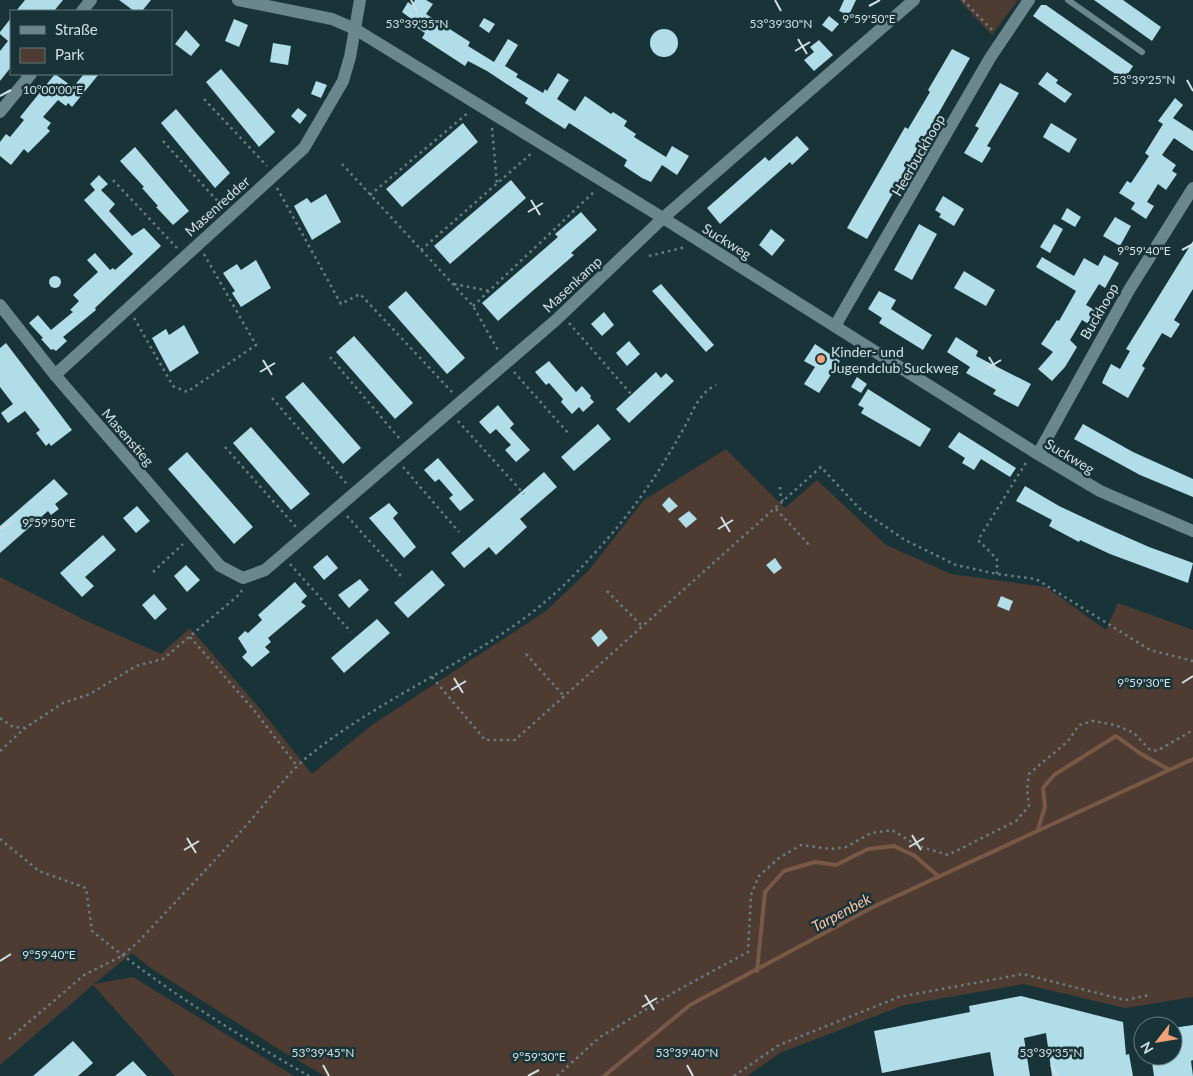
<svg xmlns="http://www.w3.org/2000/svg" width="1193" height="1076" font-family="Lato,sans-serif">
	<rect width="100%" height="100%" fill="#193439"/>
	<!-- green -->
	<g fill="#4e3b31">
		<path d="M959,0H1018L992,35Z"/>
		<path d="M726,449L785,508L817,480L886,545L951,574L1046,587L1106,630L1118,603L1193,630V997L1125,1008L1023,984L904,1005L780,1053L747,1076H325L285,1053L152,969L132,953L94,984L133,977L294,1076H175L93,985L0,1065V577L89,622L161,654L190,628L256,704L312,774L372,725L546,611L589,570L644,500Z"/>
	</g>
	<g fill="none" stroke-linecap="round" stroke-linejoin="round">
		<!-- stream -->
		<g stroke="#785948" stroke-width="4">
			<path d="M1038,829L1045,807L1043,788L1054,775L1116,736L1141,754L1168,769"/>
			<path d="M757,971L765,892L784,871L815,862L836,865L868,849L894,846L915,856L938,876"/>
			<path d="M604,1076L690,1005L873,907L1193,759"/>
		</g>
	</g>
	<!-- building -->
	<g fill="#b0dde7">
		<path d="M25,0H63L54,11H16Z"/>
		<path d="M119,0H151L142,11H134Z"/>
		<path d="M415,0H426L433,4L426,14L470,42L468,46L494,62L508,39L518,45L505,66L518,74L516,77L543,93L545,89L547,91L558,73L569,80L557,99L575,111L585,96L611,114L613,112L627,121L624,126L636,134L634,137L666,157L672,146L689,156L677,175L662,165L651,182L642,178L624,166L627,160L569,123L565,129L543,115L525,103L528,98L487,71L468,61L465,66L422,38L425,33L408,22L410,18L402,12L408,2L412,5Z"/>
		<path d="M844,0H856L849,15L839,11Z"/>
		<path d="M1094,0H1123L1161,27L1152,41Z"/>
		<path d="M1041,5H1046L1133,66L1124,80L1033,16Z"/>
		<path d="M829,16L839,24L832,32L822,25Z"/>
		<path d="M11,18V67L0,81V51L8,41L0,34V32Z"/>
		<path d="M484,18L495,24L489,33L479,26Z"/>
		<path d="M234,19L248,25L239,47L225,41Z"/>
		<circle cx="664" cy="43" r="14"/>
		<path d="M186,30L200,45L191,56L175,44Z"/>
		<path d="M819,40L833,55L814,71L804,60L814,52L810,47Z"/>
		<path d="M273,43L291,46L288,65L270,62Z"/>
		<path d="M952,49L970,58L867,239L847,228L905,127L908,129L930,92L928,90Z"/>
		<path d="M221,69L275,132L259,147L206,82Z"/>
		<path d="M1047,72L1058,80L1056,83L1072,94L1065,103L1038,84Z"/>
		<path d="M55,74L73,87L84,74H99L72,107L68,103L66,106L58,100L43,117L51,123L47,128L50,131L28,153L24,149L11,165L0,156V142L6,134L10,137L24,120L20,117Z"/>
		<path d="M316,81L327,85L321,98L311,94Z"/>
		<path d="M1000,83L1019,93L987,146L991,148L982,163L964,153L979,128L975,126Z"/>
		<path d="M1175,98L1183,105L1173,118L1193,131V151L1174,138L1162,155L1176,165L1172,171L1177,174L1166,190L1158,184L1147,202L1154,206L1146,219L1131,209L1135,203L1119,193L1127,181L1131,183L1149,156L1145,153L1163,124L1158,121Z"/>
		<path d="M298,108L307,115L300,124L291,116Z"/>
		<path d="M176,109L230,173L215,188L161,123Z"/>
		<path d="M463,123L478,142L402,207L386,189Z"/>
		<path d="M1051,123L1077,139L1069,153L1043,137Z"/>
		<path d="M797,136L809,149L792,165L790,162L720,224L707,208L765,157L769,161Z"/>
		<path d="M135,147L189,211L173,225L156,207L158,206L142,188L144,187L120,161Z"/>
		<path d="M99,175L108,184L101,190L115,204L109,211L132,236L144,228L161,246L95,308L96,310L63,337L67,341L56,351L53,349L51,350L41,339L43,338L29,323L38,315L51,330L73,312L70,310L79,301L73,295L98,272L87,260L95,253L110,270L113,268L115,270L133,254L84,200L95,190L90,184Z"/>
		<path d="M511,180L526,198L450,264L434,246Z"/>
		<path d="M326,194L341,222L312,240L294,206L307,198L311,203Z"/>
		<path d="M943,196L964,209L954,226L939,217L941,214L935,210Z"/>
		<path d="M1067,208L1081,217L1075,227L1061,219Z"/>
		<path d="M581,212L597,230L571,253L574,255L498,321L482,303L558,237L555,234Z"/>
		<path d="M1115,217L1131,226L1120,246L1103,236Z"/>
		<path d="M919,224L937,234L912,280L894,270Z"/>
		<path d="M1054,224L1063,229L1050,253L1040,247Z"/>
		<path d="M771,229L785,240L772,256L759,245Z"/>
		<path d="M1193,241V289L1174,320L1180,324L1171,338L1162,333L1142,366L1145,368L1128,398L1102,383L1104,378L1111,364L1120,369L1130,351L1126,349Z"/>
		<path d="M1104,255L1119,263L1105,288L1099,284L1086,305L1098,312L1090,325L1082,320L1070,340L1077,347L1065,367L1052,381L1038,369L1053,352L1041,344L1057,320L1059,321L1076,291L1036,267L1042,257L1074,276L1084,258L1098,266Z"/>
		<path d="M256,260L271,288L241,307L232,293L235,291L223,273L237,264L241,270Z"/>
		<path d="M964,271L995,290L986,306L954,288Z"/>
		<circle cx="55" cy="282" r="6"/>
		<path d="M661,284L714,345L706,352L652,291Z"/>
		<path d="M406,291L465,358L447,374L388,307Z"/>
		<path d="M879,291L896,300L891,309L932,335L923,350L879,323L882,318L868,309Z"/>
		<path d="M604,312L614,325L602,336L591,324Z"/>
		<path d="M184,325L199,353L170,372L152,338L166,329L169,335Z"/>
		<path d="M354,336L413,403L395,419L336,352Z"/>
		<path d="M956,337L978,351L976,356L1031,384L1018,407L993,394L996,390L966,373L970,367L947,352Z"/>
		<path d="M629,341L640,354L627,366L616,353Z"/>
		<path d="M6,343L72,430L51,446L49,443L46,446L36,433L40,430L25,411L8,423L1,413L13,404L0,387V348Z"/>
		<path d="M815,344L840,361L819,393L804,384L815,367L804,361Z"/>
		<path d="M549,361L576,392L582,386L591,396L590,398L594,402L583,412L579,407L572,414L561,402L563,399L549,383L546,385L535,372Z"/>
		<path d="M656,372L661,378L666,373L674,381L629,423L616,409Z"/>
		<path d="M857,377L867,384L861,393L851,387Z"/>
		<path d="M303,382L361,448L343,464L285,397Z"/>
		<path d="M868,389L931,429L920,447L861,413L864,408L858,405Z"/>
		<path d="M498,405L514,424L510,428L530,450L516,462L505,450L511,445L496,429L490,434L479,422Z"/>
		<path d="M598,424L611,439L574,471L561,457Z"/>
		<path d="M1083,424L1133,452L1193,479V497L1140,475L1074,439Z"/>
		<path d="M251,427L310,494L291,510L233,443Z"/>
		<path d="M959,432L1016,468L1010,477L981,459L974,470L962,463L965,458L948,447Z"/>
		<path d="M187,452L253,527L234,544L168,469Z"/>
		<path d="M438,458L474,500L460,511L449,498L453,495L439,479L435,482L424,470Z"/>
		<path d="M544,472L557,487L520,519L527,527L496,555L489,547L464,568L451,553Z"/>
		<path d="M54,479L68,494L55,504L59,509L51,515L48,511L0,553V526Z"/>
		<path d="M1025,486L1059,506L1106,528L1149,547L1193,563L1188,583L1110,554L1080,540L1079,542L1049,526L1052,520L1016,501Z"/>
		<path d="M669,497L678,506L669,513L662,505Z"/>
		<path d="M389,503L398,513L393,518L416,547L404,558L369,518Z"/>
		<path d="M137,506L150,521L136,533L123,518Z"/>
		<path d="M689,511L697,519L686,528L678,519Z"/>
		<path d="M103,535L116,550L85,577L94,586L82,597L60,573Z"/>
		<path d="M327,555L338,568L324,580L313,567Z"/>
		<path d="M775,558L782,568L774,574L766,565Z"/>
		<path d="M186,565L200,580L187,592L174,576Z"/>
		<path d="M432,570L445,585L408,618L394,603Z"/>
		<path d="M360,579L369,590L349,608L338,595Z"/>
		<path d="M295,582L307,596L301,602L306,606L268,638L271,642L265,647L270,652L252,667L242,657L247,652L238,638L245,631L248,633L262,620L258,615Z"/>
		<path d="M154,594L167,609L155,620L142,605Z"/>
		<path d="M1001,596L1013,601L1009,611L997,606Z"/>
		<path d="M377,619L390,633L344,673L331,658Z"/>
		<path d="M601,629L608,638L598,647L591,638Z"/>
		<path d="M1021,996L1123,1022L1126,1055L1129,1054L1133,1076H1052L1046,1033L1024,1038L1030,1076H994L990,1052L882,1073L874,1031L970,1012L969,1006Z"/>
		<path d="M1193,1025V1060L1191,1061L1193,1076H1154L1151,1056H1173V1028Z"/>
		<path d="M73,1041L93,1063L78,1076H33Z"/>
		<path d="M133,1061L147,1076H115Z"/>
	</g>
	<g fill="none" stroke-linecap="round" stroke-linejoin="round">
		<!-- path -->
		<g stroke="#687e82" stroke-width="2.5" stroke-dasharray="2.5 4" stroke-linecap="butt">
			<path d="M963,0L993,31"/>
			<path d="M204,99L267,166"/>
			<path d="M492,128L497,184"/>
			<path d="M163,141L222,206"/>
			<path d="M342,164L473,306L499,352"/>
			<path d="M113,180L177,248"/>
			<path d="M277,188L341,304L360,294L453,393"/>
			<path d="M370,195L469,112"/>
			<path d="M421,250L533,152"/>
			<path d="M649,256L686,247"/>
			<path d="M454,284L490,291"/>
			<path d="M473,306L596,190"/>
			<path d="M134,318L173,386L187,392L256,345L204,254"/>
			<path d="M569,323L631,394"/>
			<path d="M330,357L399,438"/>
			<path d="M514,372L568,433"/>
			<path d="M272,398L346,483"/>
			<path d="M458,421L524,494"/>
			<path d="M225,447L297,528"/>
			<path d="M403,467L459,532"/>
			<path d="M780,487L781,498L783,501"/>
			<path d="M776,509L811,547"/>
			<path d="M347,516L401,576"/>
			<path d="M290,564L351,632"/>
			<path d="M153,572L183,544"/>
			<path d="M997,574V559L978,540L1027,461"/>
			<path d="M607,591L642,626"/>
			<path d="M190,637L253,709L297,766"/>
			<path d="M526,654L564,696"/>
			<path d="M432,677L485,740H515L821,467L861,510L905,540L956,565L997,574L1036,579L1150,650L1193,661"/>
			<path d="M0,718L13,727L25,728"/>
			<path d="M0,751L25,728L63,703L90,694L136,666L163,659L241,593L242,589"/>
			<path d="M0,839L39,871L86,888L92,931C159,986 234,1033 309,1076"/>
			<path d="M9,1039L84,975L122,956L140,940C177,900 215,861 251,820C270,798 288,772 311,754C394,688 499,652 573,576C621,527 652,486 685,426C693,411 699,393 716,385"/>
			<path d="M557,1076L600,1037L678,990L748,952L751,895L759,876L779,858L801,845L831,849L846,847L871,833L892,830L918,846L948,855L1016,821L1029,806L1027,790L1029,774L1068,741L1079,725L1093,721L1115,725L1134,733L1149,749L1157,751L1193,730"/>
			<path d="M734,1076L779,1045L899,997L1023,974L1125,1000L1150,995"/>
		</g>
		<!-- service -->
		<path stroke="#6a878e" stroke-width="6" d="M1068,0L1142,52"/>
		<!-- minor -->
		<g stroke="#6a878e" stroke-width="12">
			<path d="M238,0L332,19L355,29L663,218L1033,451L1100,491L1193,531"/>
			<path d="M82,11L91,0"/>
			<path d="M0,112L31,74"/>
			<path d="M0,305L55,375L220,566L243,578L265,570L556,320L663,218L914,0"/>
			<path d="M835,326L990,58L1029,0"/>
			<path d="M55,375L304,148L343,81L350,57L360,0"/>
			<path d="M1038,454L1129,290L1193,188"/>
		</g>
	</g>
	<!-- ticks -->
	<path fill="none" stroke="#d1e0e4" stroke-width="2" d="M411,0L417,11M775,0L781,11M869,6L880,0M798,39L807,54M795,51L810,42M1187,80L1193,91M0,96L11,90M531,200L540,215M528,212L543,203M1182,250L1193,244M989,357L998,372M263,360L272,375M986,369L1001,360M260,372L275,363M721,517L730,532M0,529L11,522M718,529L733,520M454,678L463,693M1182,683L1193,676M451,690L466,681M912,835L921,850M187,838L196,853M909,847L924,838M184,850L199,841M0,961L11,954M645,995L654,1010M642,1007L657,998M323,1065L329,1076M687,1065L693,1076M1051,1065L1057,1076M528,1076L539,1070"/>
	<!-- markers -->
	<circle fill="#f0a279" stroke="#193439" stroke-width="2" cx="821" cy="359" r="5"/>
	<g text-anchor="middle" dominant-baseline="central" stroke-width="5" stroke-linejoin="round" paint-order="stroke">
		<!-- street labels -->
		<g font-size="14" fill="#d1e0e4" stroke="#193439">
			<text transform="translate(918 155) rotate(-60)">Heerbuckhoop</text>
			<text transform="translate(217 206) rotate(-42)">Masenredder</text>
			<text transform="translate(727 241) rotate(32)">Suckweg</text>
			<text transform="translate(572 284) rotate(-43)">Masenkamp</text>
			<text transform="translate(1099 311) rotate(-60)">Buckhoop</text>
			<text transform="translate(128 437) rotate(49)">Masenstieg</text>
			<text transform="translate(1070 456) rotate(31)">Suckweg</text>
		</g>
		<!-- poi labels -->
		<g font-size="14" fill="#d1e0e4" stroke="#193439" text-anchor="start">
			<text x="831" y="351">Kinder- und<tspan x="831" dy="16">Jugendclub Suckweg</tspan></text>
		</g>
		<!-- water labels -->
		<g font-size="15" font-style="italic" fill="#fbc0a2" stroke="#193439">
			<text transform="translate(841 912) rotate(-28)">Tarpenbek</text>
		</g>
	</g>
	<g font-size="12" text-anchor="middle" fill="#d1e0e4" stroke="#193439" stroke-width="5" stroke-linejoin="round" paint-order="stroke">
		<text x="869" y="23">9°59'50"E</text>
		<text x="417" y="28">53°39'35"N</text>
		<text x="781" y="28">53°39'30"N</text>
		<text x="1144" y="84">53°39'25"N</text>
		<text x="53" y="94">10°00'00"E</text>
		<text x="1144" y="255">9°59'40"E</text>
		<text x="49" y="527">9°59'50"E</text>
		<text x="1144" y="687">9°59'30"E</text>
		<text x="49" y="959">9°59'40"E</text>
		<text x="323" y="1057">53°39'45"N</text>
		<text x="687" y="1057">53°39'40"N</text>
		<text x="1051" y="1057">53°39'35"N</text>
		<text x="539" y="1061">9°59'30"E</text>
	</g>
	<!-- legend -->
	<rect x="10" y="10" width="162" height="65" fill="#193439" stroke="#63797d"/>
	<rect x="20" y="26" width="25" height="8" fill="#6a878e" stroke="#63797d"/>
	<text x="55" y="35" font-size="15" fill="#d1e0e4">Straße</text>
	<rect x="20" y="48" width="25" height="15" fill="#4e3b31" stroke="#63797d"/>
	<text x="55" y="60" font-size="15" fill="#d1e0e4">Park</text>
	<!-- north arrow -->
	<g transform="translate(1158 1041) rotate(239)"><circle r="24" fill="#193439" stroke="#63797d"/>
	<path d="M0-4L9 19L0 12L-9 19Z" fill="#f0a279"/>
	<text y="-8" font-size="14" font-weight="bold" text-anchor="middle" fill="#d1e0e4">N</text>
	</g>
</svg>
